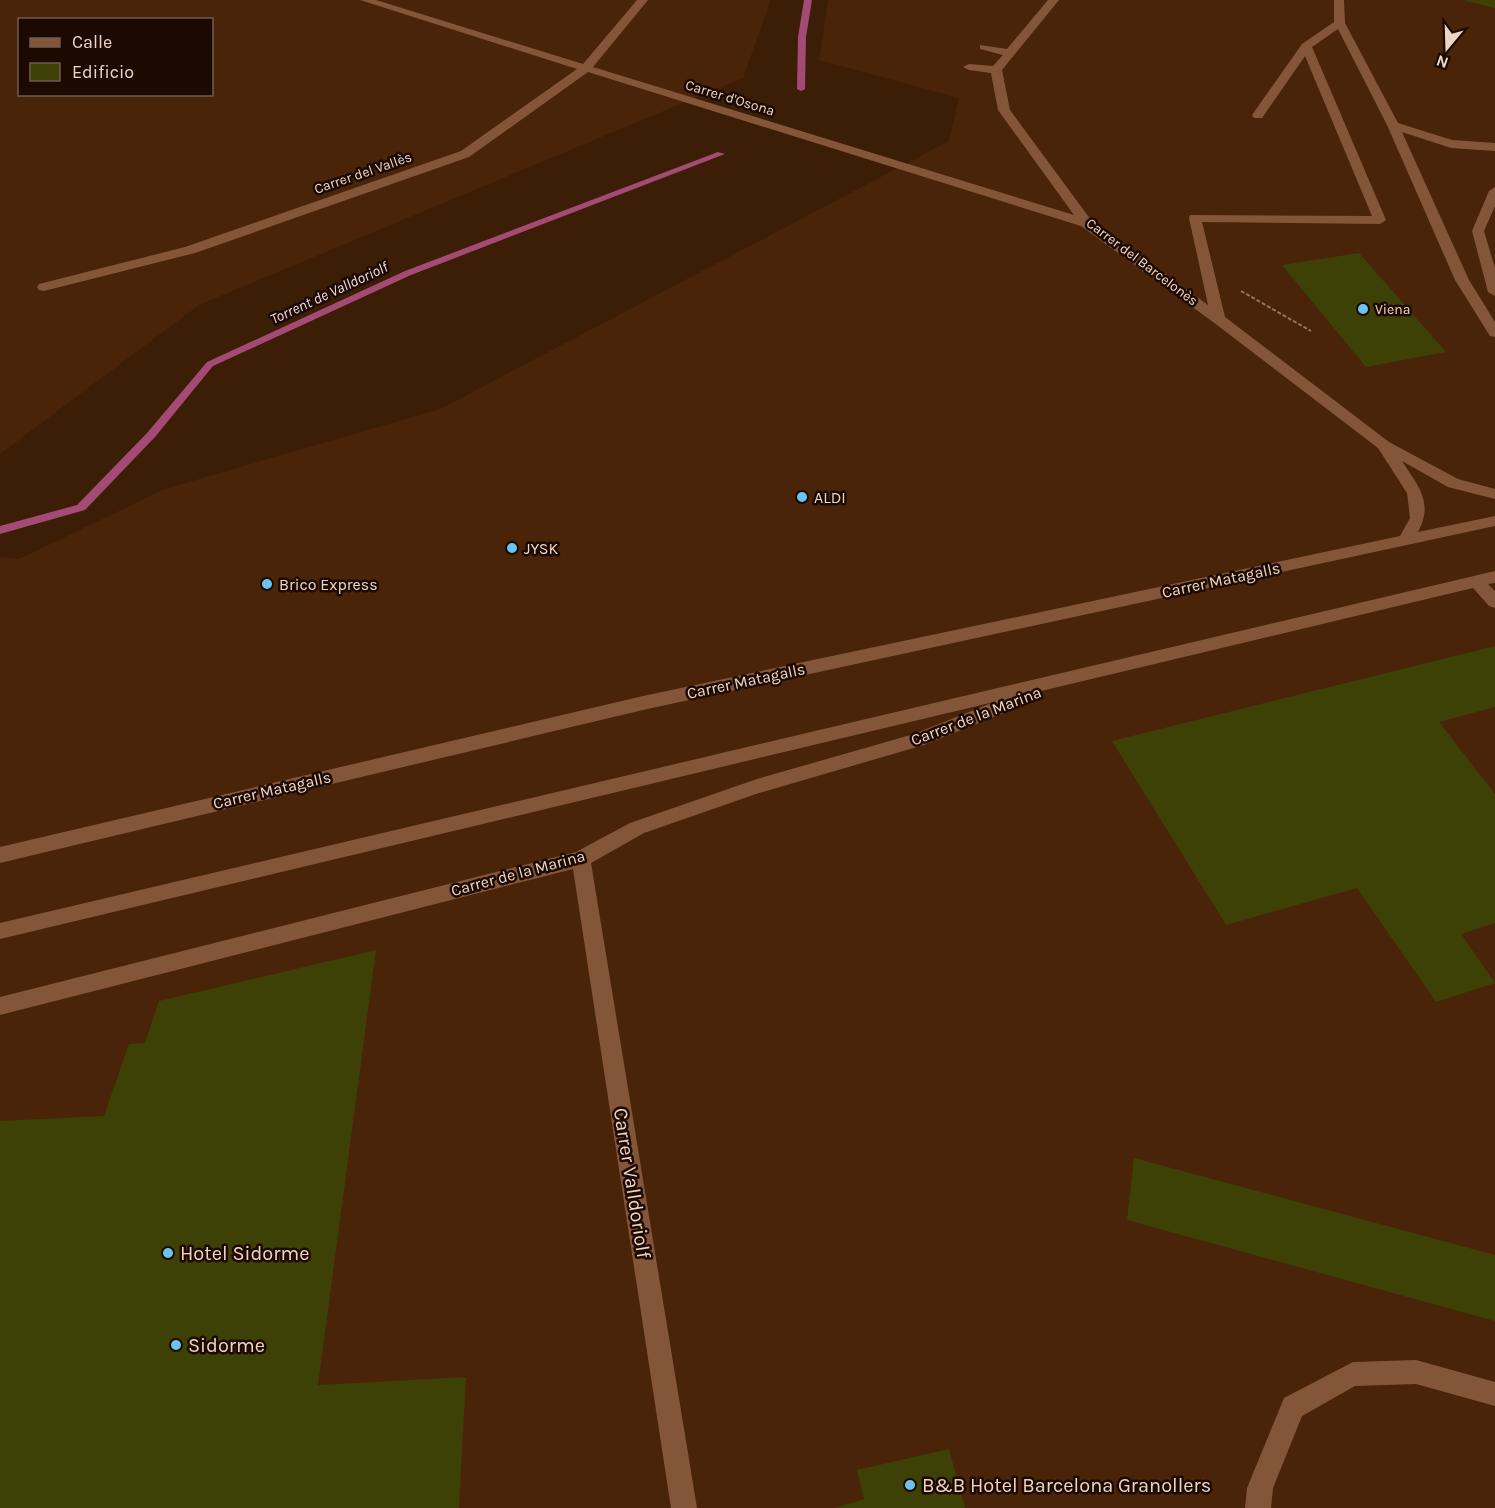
<svg xmlns="http://www.w3.org/2000/svg" width="1495" height="1508" font-family="Karla,sans-serif">
	<rect width="100%" height="100%" fill="#3c1d06"/>
	<!-- built -->
	<g fill="#492409" fill-rule="evenodd">
		<path d="M0,0H771L743,78L199,305L0,454ZM20,20H212V94H20Z"/>
		<path d="M828,0H1495V1508H0V557L19,559L165,489L440,409L949,141L959,98L819,60Z"/>
	</g>
	<g fill="none" stroke-linecap="round" stroke-linejoin="round">
		<!-- stream -->
		<g fill="#a44b75" fill-rule="evenodd">
			<path d="M804,0H812L806,37L805,89L801,91L797,89L798,37Z"/>
			<path d="M718,152L725,154L411,275L213,366L155,437L85,510L0,534V526L77,505L147,433L207,362L405,271Z"/>
		</g>
	</g>
	<!-- building -->
	<g fill="#3e4105">
		<path d="M1466,0H1495V8L1466,1Z"/>
		<path d="M1359,253L1446,352L1366,367L1282,265Z"/>
		<path d="M1495,646V707L1439,722L1495,794V923L1461,934L1495,983L1436,1002L1357,888L1226,925L1112,741Z"/>
		<path d="M376,950L318,1385L466,1377L459,1508H0V1121L104,1116L129,1044L145,1043L159,1001Z"/>
		<path d="M1134,1158L1495,1255V1321L1127,1220Z"/>
		<path d="M949,1449L965,1508H835L864,1499L857,1470Z"/>
	</g>
	<g fill="none" stroke-linecap="round" stroke-linejoin="round">
		<!-- path -->
		<path stroke="#937562" stroke-width="2" stroke-dasharray="4 2" stroke-linecap="butt" d="M1241,291L1311,331"/>
		<!-- minor -->
		<g fill="#845639" fill-rule="evenodd">
			<path d="M360,0H376L583,64L637,0H648L593,67L1074,215L998,110L991,73L969,70L963,67L969,64L993,66L1003,55L980,49V45L1007,49L1048,0H1059L1002,70L1010,110L1091,220L1208,305L1189,218L1190,215L1372,216L1305,56L1262,118H1254L1252,115L1302,44L1334,22V0H1344L1345,23L1398,123L1452,140L1495,143V151L1451,148L1402,132L1469,280L1495,322V337L1490,336L1455,280L1387,125L1338,29L1312,47L1386,220L1380,224L1202,222L1225,317L1389,442L1458,479L1495,489V499L1448,487L1402,461C1418,486 1434,502 1418,532L1495,516V526L643,710L0,863V847L643,696L1400,536L1410,518L1407,493L1378,448L1213,322L1081,226L588,72L469,157L195,253L44,291L39,290L37,287L39,284L185,247L461,151L577,69Z"/>
			<path d="M1495,187V206L1484,231L1495,268V296L1488,292L1472,231L1489,191Z"/>
			<path d="M1495,571V583L1488,584L1495,591V608L1489,606L1473,588L1037,692L1039,695L1036,700L924,745L759,793L644,833L591,863L697,1508H671L573,869L0,1015V997L576,852L630,823L757,779L914,734L994,702L0,939V923Z"/>
			<path d="M1416,1360L1495,1382V1406L1416,1384L1355,1386L1302,1416L1273,1488L1271,1508H1245L1247,1488L1284,1398L1353,1362Z"/>
		</g>
	</g>
	<!-- markers -->
	<g fill="#6ac3f1" stroke="#1c0a02" stroke-width="2">
		<circle cx="1363" cy="309" r="6"/>
		<circle cx="802" cy="497" r="6"/>
		<circle cx="512" cy="548" r="6"/>
		<circle cx="267" cy="584" r="6"/>
		<circle cx="168" cy="1253" r="6"/>
		<circle cx="176" cy="1345" r="6"/>
		<circle cx="910" cy="1485" r="6"/>
	</g>
	<g text-anchor="middle" dominant-baseline="central" stroke-width="5" stroke-linejoin="round" paint-order="stroke">
		<!-- far-street labels -->
		<g font-size="14" fill="#efd4c4" stroke="#1c0a02">
			<text transform="translate(730 98) rotate(17)">Carrer d'Osona</text>
			<text transform="translate(363 173) rotate(-19)">Carrer del Vallès</text>
			<text transform="translate(1142 262) rotate(37)">Carrer del Barcelonès</text>
		</g>
		<!-- far-poi labels -->
		<g font-size="14" fill="#efd4c4" stroke="#1c0a02" text-anchor="start">
			<text x="1375" y="309">Viena</text>
		</g>
		<!-- far-water labels -->
		<g font-size="15" font-style="italic" fill="#f3d9e3" stroke="#1c0a02">
			<text transform="translate(329 293) rotate(-25)">Torrent de Valldoriolf</text>
		</g>
		<!-- poi labels -->
		<g font-size="16" fill="#efd4c4" stroke="#1c0a02" text-anchor="start">
			<text x="814" y="497">ALDI</text>
			<text x="524" y="548">JYSK</text>
			<text x="279" y="584">Brico Express</text>
		</g>
		<!-- street labels -->
		<g font-size="16" fill="#efd4c4" stroke="#1c0a02">
			<text transform="translate(1221 580) rotate(-12)">Carrer Matagalls</text>
			<text transform="translate(746 681) rotate(-12)">Carrer Matagalls</text>
			<text transform="translate(976 716) rotate(-21)">Carrer de la Marina</text>
			<text transform="translate(272 790) rotate(-13)">Carrer Matagalls</text>
			<text transform="translate(518 873) rotate(-15)">Carrer de la Marina</text>
		</g>
		<!-- near-street labels -->
		<g font-size="20" fill="#efd4c4" stroke="#1c0a02">
			<text transform="translate(632 1183) rotate(81)">Carrer Valldoriolf</text>
		</g>
		<!-- near-poi labels -->
		<g font-size="20" fill="#efd4c4" stroke="#1c0a02" text-anchor="start">
			<text x="180" y="1253">Hotel Sidorme</text>
			<text x="188" y="1345">Sidorme</text>
			<text x="922" y="1485">B&amp;B Hotel Barcelona Granollers</text>
		</g>
	</g>
	<!-- legend -->
	<rect x="18" y="18" width="195" height="78" fill="#1c0a02" stroke="#705b50" stroke-width="1.5"/>
	<rect x="30" y="38" width="30" height="9" fill="#845639" stroke="#705b50" stroke-width="1.5"/>
	<text x="72" y="48" font-size="18" fill="#efd4c4">Calle</text>
	<rect x="30" y="63" width="30" height="18" fill="#3e4105" stroke="#705b50" stroke-width="1.5"/>
	<text x="72" y="78" font-size="18" fill="#efd4c4">Edificio</text>
	<!-- north arrow -->
	<g transform="translate(1447 48) rotate(199)" stroke="#1c0a02" stroke-width="4.5" paint-order="stroke">
	<path d="M0-4.5L10 22L0 15L-10 22Z" fill="#efd4c4"/>
	<text y="-9" font-size="16" font-weight="bold" text-anchor="middle" fill="#efd4c4">N</text>
	</g>
</svg>
